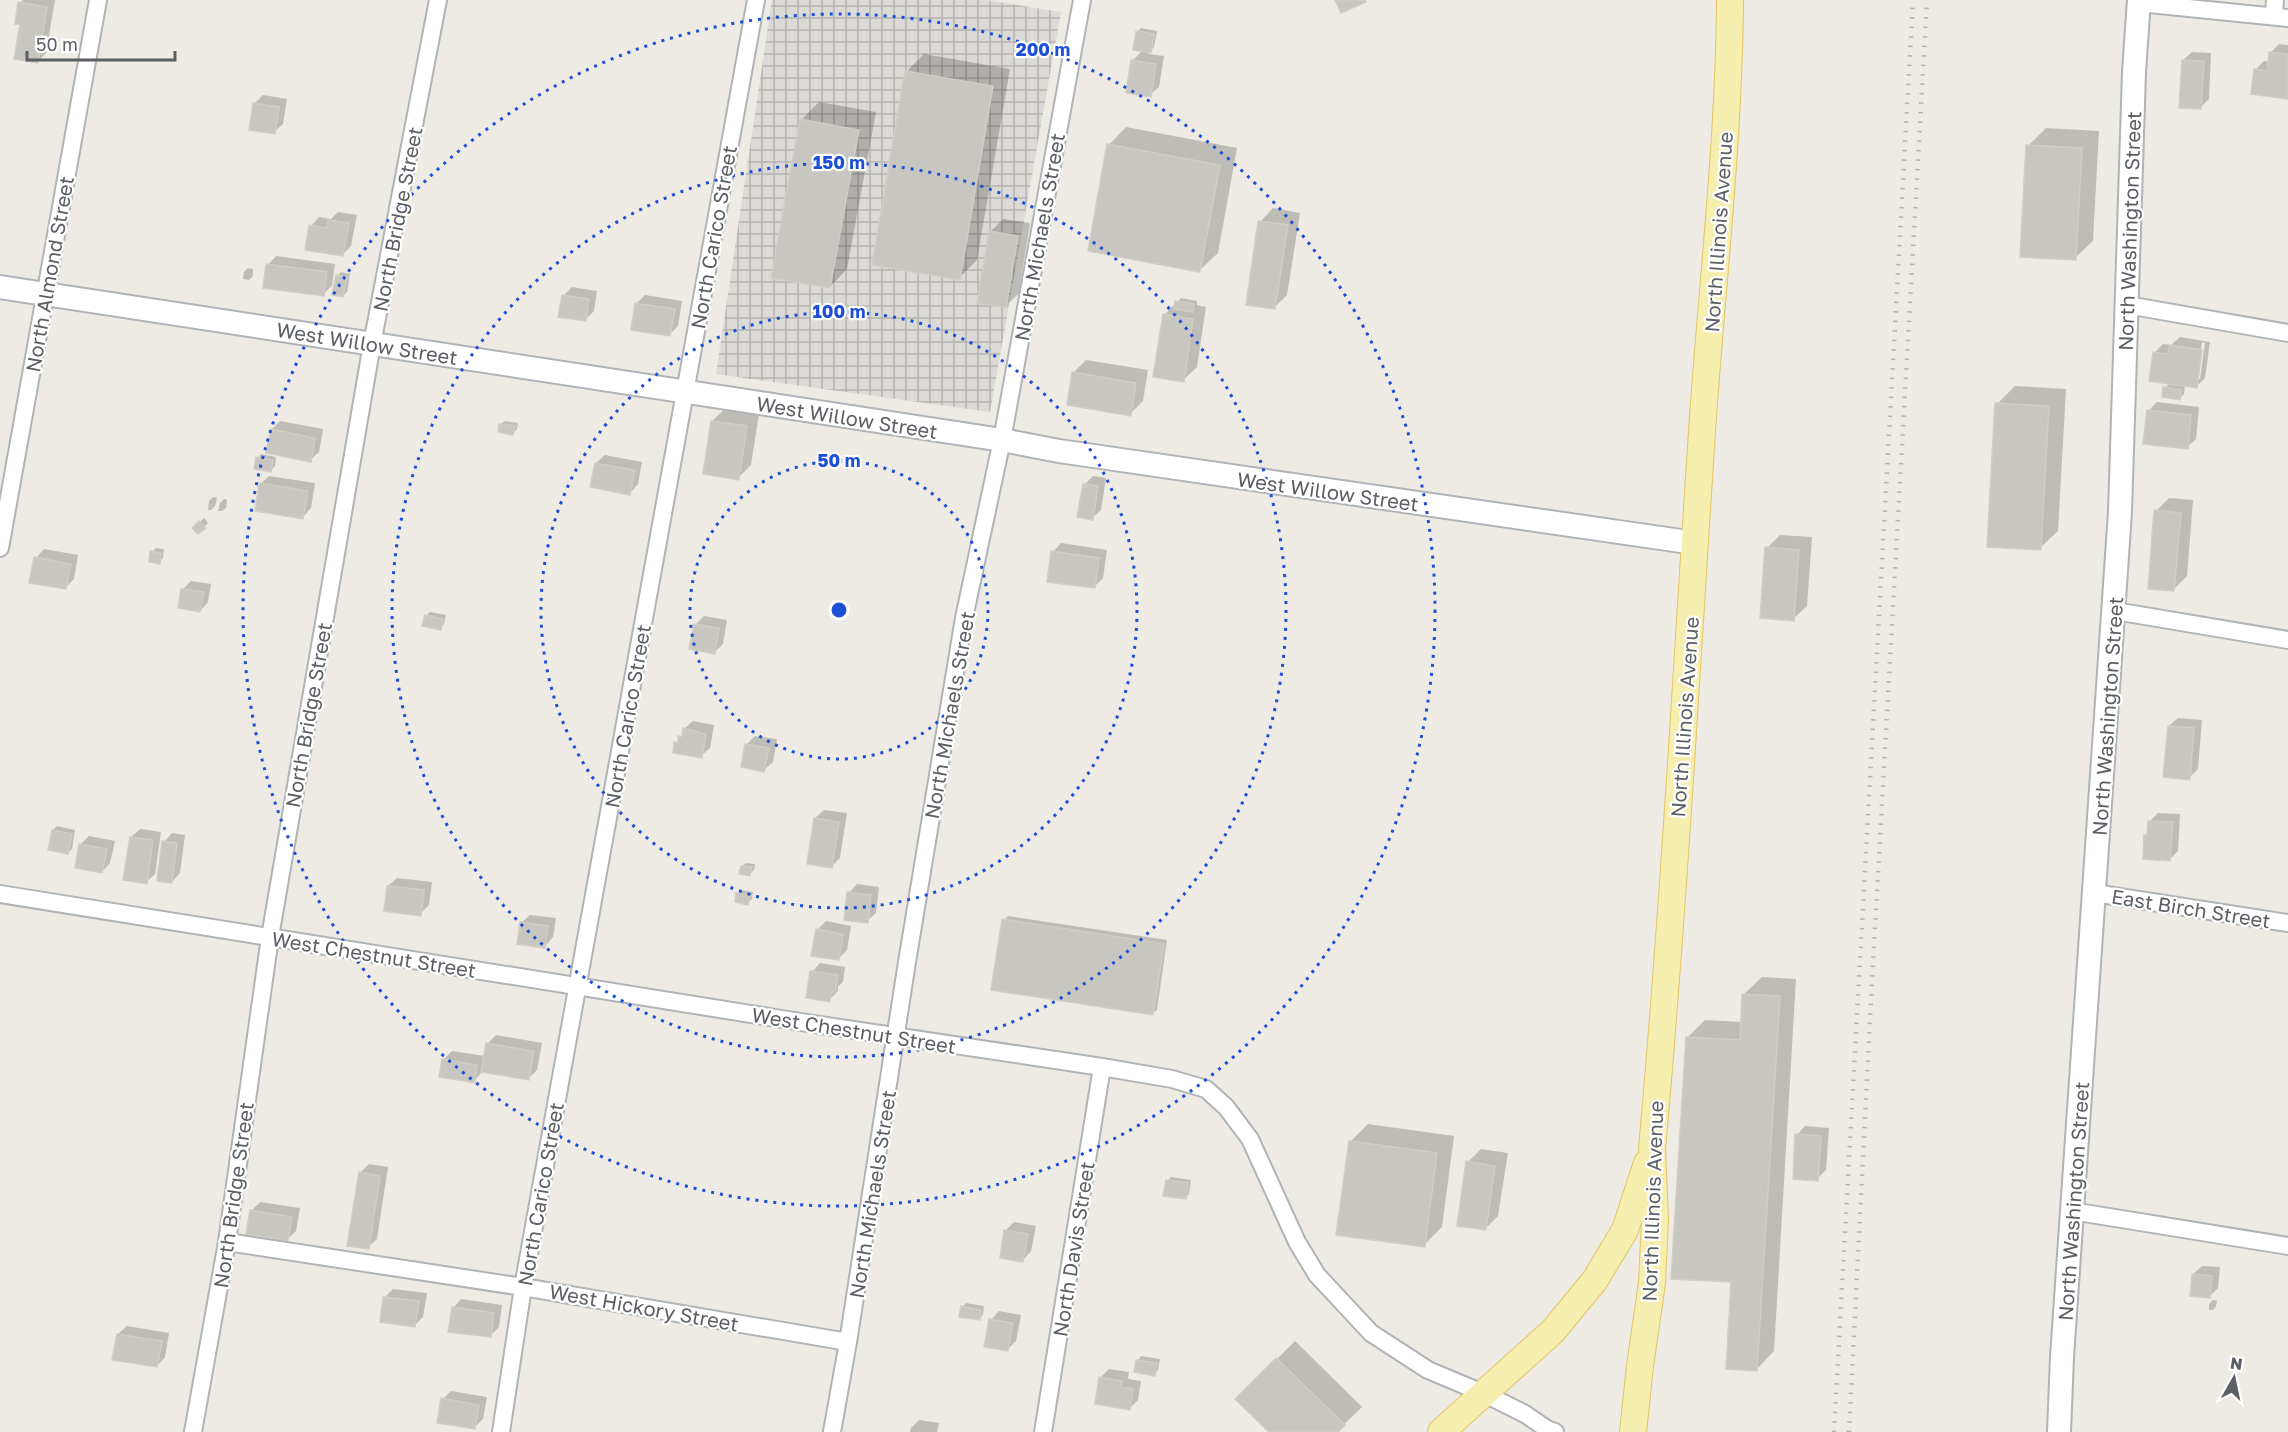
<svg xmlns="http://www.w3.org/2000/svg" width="2288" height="1432" font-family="'Golos Text',sans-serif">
	<defs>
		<pattern id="industrial-grid" width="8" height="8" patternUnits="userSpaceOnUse" patternTransform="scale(1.5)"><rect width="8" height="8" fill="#dcdad6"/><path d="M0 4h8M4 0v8" fill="none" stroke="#b6b4b1"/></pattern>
	</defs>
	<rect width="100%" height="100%" fill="#edebe4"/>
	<!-- industrial -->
	<path fill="url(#industrial-grid)" d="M772,0H986L1061,12L990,412L716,374Z"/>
	<!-- shadow -->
	<g fill="#0003" fill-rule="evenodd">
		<path d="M23,0H55L46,53L37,62L22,23L20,3Z"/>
		<path d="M1141,28L1157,31L1154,47L1148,54L1164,56L1159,87L1150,95L1132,61L1143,50L1137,32Z"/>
		<path d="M2279,44L2288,45V97L2255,70L2264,61L2270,62L2271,52Z"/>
		<path d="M2192,52L2211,53L2209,99L2200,108L2183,60Z"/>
		<path d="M924,54L1010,69L977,260L959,278L906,72Z"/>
		<path d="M263,95L287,99L283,124L274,132L254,104Z"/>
		<path d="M819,102L876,112L847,269L830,287L801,120Z"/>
		<path d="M1126,127L1237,148L1218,253L1200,270L1109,145Z"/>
		<path d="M2046,128L2099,131L2093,241L2075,258L2028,146Z"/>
		<path d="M1273,208L1300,213L1287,295L1274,308L1260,222Z"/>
		<path d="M338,212L357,215L351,246L343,254L311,226L319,217L331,219Z"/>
		<path d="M1003,219L1030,223L1019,293L1006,306L990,232Z"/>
		<path d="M276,256L335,264L332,286L323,294L268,265Z"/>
		<path d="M248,268L253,269V276L249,280L243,279L244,272Z"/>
		<path d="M341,272L350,274L347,292L343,296L337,276Z"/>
		<path d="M572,287L597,291L594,311L585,320L564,295Z"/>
		<path d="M645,295L682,301L678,326L669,335L637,303Z"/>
		<path d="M1181,298L1197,301V305L1206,307L1197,367L1183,380L1164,315Z"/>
		<path d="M2180,337L2210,342L2205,378L2196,387L2185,385L2184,394L2180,398L2165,388L2170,383L2154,353L2163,344L2171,345ZM2202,342L2205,343L2200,379H2196Z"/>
		<path d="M1086,360L1148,370L1143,401L1130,414L1073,373Z"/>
		<path d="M2015,386L2066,389L2058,531L2040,548L1997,404Z"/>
		<path d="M2157,402L2199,407L2196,439L2187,447L2148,411Z"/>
		<path d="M726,408L759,414L751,465L738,478L712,421Z"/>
		<path d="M280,421L323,429L319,452L310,460L272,429Z"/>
		<path d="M505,421L518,423L517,429L513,433L501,424Z"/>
		<path d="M261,454L276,457L275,466L271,470L258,458Z"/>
		<path d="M605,455L642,462L638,484L630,493L596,463Z"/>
		<path d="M269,476L315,483L311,508L303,517L260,484Z"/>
		<path d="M1093,476L1106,478L1101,510L1092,518L1084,485Z"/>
		<path d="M213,497L217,498L215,506L211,510H208L209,501Z"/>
		<path d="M2169,498L2193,500L2187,576L2174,589L2156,511Z"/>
		<path d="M224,499L227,500L226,508L222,511H218L220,503Z"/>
		<path d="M204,518L208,523L198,532L194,528Z"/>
		<path d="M1780,535L1812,537L1807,606L1793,619L1767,548Z"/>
		<path d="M1061,543L1107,550L1103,578L1094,587L1053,552Z"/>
		<path d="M156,548L164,549L163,558L159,562L152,552Z"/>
		<path d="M44,549L78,555L74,579L65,588L36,558Z"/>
		<path d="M191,581L211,584L208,602L200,611L183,589Z"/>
		<path d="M430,612L446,615L444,624L440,628L426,616Z"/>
		<path d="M704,616L727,620L723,644L715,652L695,625Z"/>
		<path d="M2178,718L2202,720L2198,769L2189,778L2169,726Z"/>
		<path d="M693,721L714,725L710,748L701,756L676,743L684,733V729Z"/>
		<path d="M755,736L777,739L773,762L764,770L747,744Z"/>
		<path d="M824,810L847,813L840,858L831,867L815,818Z"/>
		<path d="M2158,813L2180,814L2178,851L2170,859L2146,835L2149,832L2150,821Z"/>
		<path d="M57,826L75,830L72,849L68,853L53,830Z"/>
		<path d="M140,829L161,832L155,874L146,882L131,837Z"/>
		<path d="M172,833L185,835L180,873L172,882L164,842Z"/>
		<path d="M89,836L115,841L110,863L102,872L81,844Z"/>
		<path d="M746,863L755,864L754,870L750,874L742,866Z"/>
		<path d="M397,878L432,882L429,905L420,914L388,886Z"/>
		<path d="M857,884L879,887L876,913L867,921L849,893Z"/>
		<path d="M741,890L753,892L752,899L748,903L737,894Z"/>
		<path d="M530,915L556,918L553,937L545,946L521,923Z"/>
		<path d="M1008,916L1167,940L1157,1010L1153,1013L1004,920Z"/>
		<path d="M826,921L851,926L847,950L838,959L817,930Z"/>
		<path d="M820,963L845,967L843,982L838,986V991L829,1000L812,972Z"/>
		<path d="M1762,977L1796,979L1774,1351L1757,1369L1733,1281L1687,1038L1705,1020L1742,1022L1744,994Z"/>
		<path d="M496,1035L542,1043L537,1070L528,1079L483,1071L474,1081L443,1060L452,1051L485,1056L487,1044Z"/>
		<path d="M1368,1124L1454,1136L1442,1227L1424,1245L1350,1142Z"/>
		<path d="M1805,1126L1829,1128L1826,1170L1817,1179L1797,1135Z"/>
		<path d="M1481,1149L1508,1153L1498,1216L1485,1229L1468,1162Z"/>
		<path d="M369,1164L388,1167L377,1239L368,1247L360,1173Z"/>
		<path d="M1171,1177L1191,1180L1189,1194L1186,1197L1167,1181Z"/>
		<path d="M260,1202L300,1208L296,1231L288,1239L248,1233L252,1210Z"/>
		<path d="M1014,1222L1036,1226L1031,1251L1023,1260L1005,1231Z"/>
		<path d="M2202,1266L2220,1267L2218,1288L2210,1296L2193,1274Z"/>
		<path d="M393,1289L427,1293L423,1317L415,1325L385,1297Z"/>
		<path d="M461,1299L502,1305L499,1327L490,1336L453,1308Z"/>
		<path d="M2213,1300L2217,1301L2216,1306L2213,1310H2209V1304Z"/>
		<path d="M966,1303L984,1306L983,1315L979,1319L962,1307Z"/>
		<path d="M999,1311L1021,1315L1016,1341L1008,1349L991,1320Z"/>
		<path d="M127,1326L169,1333L165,1357L157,1366L118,1334Z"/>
		<path d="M1295,1341L1362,1407L1336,1432H1271L1237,1399Z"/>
		<path d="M1141,1356L1160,1359L1158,1370L1154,1374L1138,1360Z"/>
		<path d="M1109,1369L1129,1372L1128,1379L1141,1381L1138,1400L1130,1408L1100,1378Z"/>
		<path d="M451,1391L487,1397L483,1419L474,1428L443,1399Z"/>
		<path d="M919,1420L939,1423L937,1432H910L911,1428Z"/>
	</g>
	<!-- building -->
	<g fill="#c8c6c0" stroke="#d1cdc3" stroke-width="1.5">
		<path d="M1335,0H1365L1366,2L1341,13Z"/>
		<path d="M18,2L47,7L38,63L14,59L20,24H15Z"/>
		<path d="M1136,31L1154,34L1151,53L1133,50Z"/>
		<path d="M2269,52L2288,54V99L2251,94L2254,69L2267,71Z"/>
		<path d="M1131,60L1156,64L1151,97L1126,93Z"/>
		<path d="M2182,60L2204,61L2201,109L2179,108Z"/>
		<path d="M905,71L993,86L960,280L872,265Z"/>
		<path d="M253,103L279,107L275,134L249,130Z"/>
		<path d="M800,119L859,130L830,288L771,278Z"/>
		<path d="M1107,144L1220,165L1200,272L1088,251Z"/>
		<path d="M2026,145L2082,148L2076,260L2020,257Z"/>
		<path d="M328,220L349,223L343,256L305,250L309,225L327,228Z"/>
		<path d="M1258,221L1288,225L1275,309L1246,305Z"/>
		<path d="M989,231L1018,236L1006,308L977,303Z"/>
		<path d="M266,264L327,272L324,296L263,288Z"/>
		<path d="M336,275L347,277L343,297L332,295Z"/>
		<path d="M562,295L589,299L586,321L558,317Z"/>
		<path d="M1175,301L1194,304L1193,312L1174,309Z"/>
		<path d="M635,303L675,309L670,336L631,330Z"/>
		<path d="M1163,314L1193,319L1184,382L1153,377Z"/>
		<path d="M2170,345L2202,350L2197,388L2149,381L2153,352L2168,354Z"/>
		<path d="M1072,372L1136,383L1131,416L1067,405Z"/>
		<path d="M2163,387L2182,390L2180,400L2162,397Z"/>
		<path d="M1995,403L2049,406L2041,550L1987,547Z"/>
		<path d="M2147,410L2191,415L2188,449L2143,444Z"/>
		<path d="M711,421L747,426L739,480L703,474Z"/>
		<path d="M499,424L515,426L513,435L498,432Z"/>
		<path d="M271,429L315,438L311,462L266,453Z"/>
		<path d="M256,457L273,460L271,472L254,469Z"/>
		<path d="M595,463L635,470L630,495L590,487Z"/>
		<path d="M259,483L308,491L303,519L255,511Z"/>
		<path d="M1083,484L1098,486L1093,520L1077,517Z"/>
		<path d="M2154,510L2181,513L2174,591L2148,589Z"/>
		<path d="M199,521L206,528L198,534L192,528Z"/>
		<path d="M1765,547L1799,550L1794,621L1760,618Z"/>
		<path d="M150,551L161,553L160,564L149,562Z"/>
		<path d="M1051,551L1099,558L1095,588L1047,582Z"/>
		<path d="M34,557L71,564L66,589L29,583Z"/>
		<path d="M181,589L204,592L200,612L178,608Z"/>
		<path d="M425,615L443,619L441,630L422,626Z"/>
		<path d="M694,624L719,628L715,654L689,649Z"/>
		<path d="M2168,726L2194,728L2190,780L2163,777Z"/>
		<path d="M683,728L706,734L702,758L673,753L674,742L678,743V736L682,737Z"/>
		<path d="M745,744L769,748L764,772L741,767Z"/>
		<path d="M814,818L839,822L832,868L807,864Z"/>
		<path d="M2148,821L2173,822L2170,861L2143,859L2144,835H2147Z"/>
		<path d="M52,830L72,834L68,854L48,850Z"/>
		<path d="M130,837L153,840L147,884L123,880Z"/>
		<path d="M162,841L177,843L172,883L157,881Z"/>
		<path d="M79,844L107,849L102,873L75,868Z"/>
		<path d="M741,866L752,867L750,876L739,874Z"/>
		<path d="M387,886L424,890L421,916L384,911Z"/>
		<path d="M847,892L871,895L868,923L844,920Z"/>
		<path d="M736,893L750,896L748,905L735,902Z"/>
		<path d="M1002,919L1164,944L1153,1015L991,990Z"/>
		<path d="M520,922L548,926L545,948L517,944Z"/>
		<path d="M816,929L843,934L839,960L811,956Z"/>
		<path d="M810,971L838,975L835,992H831L830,1002L806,998Z"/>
		<path d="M1742,994L1780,996L1757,1371L1726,1369L1731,1282L1671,1279L1686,1037L1740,1040Z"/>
		<path d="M486,1043L534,1051L529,1080L481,1072Z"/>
		<path d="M442,1059L477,1065L475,1083L439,1077Z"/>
		<path d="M1795,1134L1821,1136L1818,1181L1793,1179Z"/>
		<path d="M1349,1141L1437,1153L1425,1247L1336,1235Z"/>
		<path d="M1466,1161L1495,1166L1486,1230L1457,1226Z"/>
		<path d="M359,1172L380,1176L369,1249L347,1246Z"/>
		<path d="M1166,1180L1188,1183L1186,1199L1163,1196Z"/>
		<path d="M250,1210L292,1217L288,1241L246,1234Z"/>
		<path d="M1004,1230L1028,1234L1023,1262L1000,1258Z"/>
		<path d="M2192,1274L2212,1276L2210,1298L2190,1296Z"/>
		<path d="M383,1297L419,1301L415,1327L380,1322Z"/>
		<path d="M961,1306L981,1310L980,1320L959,1317Z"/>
		<path d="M452,1307L494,1313L491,1337L448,1332Z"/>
		<path d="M989,1319L1013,1323L1008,1351L984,1347Z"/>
		<path d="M117,1334L162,1341L157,1367L112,1360Z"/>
		<path d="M1276,1358L1345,1425L1338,1432H1269L1235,1399Z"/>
		<path d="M1136,1360L1157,1363L1155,1376L1134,1372Z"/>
		<path d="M1099,1377L1122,1381L1121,1387L1133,1389L1130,1410L1095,1404Z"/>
		<path d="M441,1398L479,1405L475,1429L437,1423Z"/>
	</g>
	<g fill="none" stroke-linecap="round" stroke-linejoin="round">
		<defs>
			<g id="street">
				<path d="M2139,3L2288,18"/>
				<path d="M2274,16L2275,0"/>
				<path d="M2127,305L2288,333"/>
				<path d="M0,548L98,0"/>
				<path d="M2115,611L2288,640"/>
				<path d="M2094,893L2288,923"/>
				<path d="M0,894L807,1023L1102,1067L1172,1079L1206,1089L1226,1107L1250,1139L1297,1242L1317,1275L1371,1333L1428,1370L1485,1394L1525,1414L1547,1429L1555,1432"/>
				<path d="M2072,1211L2288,1246"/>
				<path d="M227,1242L523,1287L848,1342"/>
				<path d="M193,1432L227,1242L270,937L372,344L438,0"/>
				<path d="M501,1432L523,1287L756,0"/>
				<path d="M832,1432L848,1342L907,962L964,618L1002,440L1082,0"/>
				<path d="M1043,1432L1102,1067"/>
			</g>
			<g id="secondary">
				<path d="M0,287L1002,440L1059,451L1695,543"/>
				<path d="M2059,1432L2062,1357L2120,512L2134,72L2139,0"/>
			</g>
			<g id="primary">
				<path d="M1441,1432L1553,1331L1595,1280L1625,1230L1647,1163"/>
				<path d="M1633,1432L1640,1366L1652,1283L1655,1220L1652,1149C1674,905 1687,660 1703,416C1713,277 1729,139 1730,0"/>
			</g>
		</defs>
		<!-- street casing -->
		<use href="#street" stroke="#b1b4b7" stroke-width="20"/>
		<!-- secondary casing -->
		<use href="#secondary" stroke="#b0b3b7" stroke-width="26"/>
		<!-- primary casing -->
		<use href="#primary" stroke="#e2c567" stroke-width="28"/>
		<!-- street -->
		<use href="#street" stroke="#fff" stroke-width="16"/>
		<!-- secondary -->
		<use href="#secondary" stroke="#fff" stroke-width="22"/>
		<!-- primary -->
		<use href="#primary" stroke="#f6eeaf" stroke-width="26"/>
		<!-- rail -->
		<g stroke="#b2b3b3" stroke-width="4.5" stroke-dasharray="1.5 8" stroke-linecap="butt">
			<path d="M1834,1432L1913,0"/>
			<path d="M1849,1432L1871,1000L1927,0"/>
		</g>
	</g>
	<!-- distance rings -->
	<g fill="none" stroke="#1d4ed8" stroke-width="3" stroke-dasharray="3 6">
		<circle cx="839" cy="610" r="149"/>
		<circle cx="839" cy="610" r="298"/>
		<circle cx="839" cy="610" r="447"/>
		<circle cx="839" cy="610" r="596"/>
	</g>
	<g text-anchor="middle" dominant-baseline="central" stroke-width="4.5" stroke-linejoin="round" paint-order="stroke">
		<!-- street labels -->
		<g font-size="20" fill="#5c5f63" stroke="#fff">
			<text transform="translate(397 219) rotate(-79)">North Bridge Street</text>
			<text transform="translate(2129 231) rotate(-88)">North Washington Street</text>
			<text transform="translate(1718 232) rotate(-86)">North Illinois Avenue</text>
			<text transform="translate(713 237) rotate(-80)">North Carico Street</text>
			<text transform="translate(1039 237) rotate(-80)">North Michaels Street</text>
			<text transform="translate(49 274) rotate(-80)">North Almond Street</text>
			<text transform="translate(367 343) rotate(9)">West Willow Street</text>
			<text transform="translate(847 417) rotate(9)">West Willow Street</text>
			<text transform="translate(1328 491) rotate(8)">West Willow Street</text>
			<text transform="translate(308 715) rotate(-80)">North Bridge Street</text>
			<text transform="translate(949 715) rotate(-80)">North Michaels Street</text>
			<text transform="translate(627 716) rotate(-80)">North Carico Street</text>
			<text transform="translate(2107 716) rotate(-86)">North Washington Street</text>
			<text transform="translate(1684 717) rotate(-86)">North Illinois Avenue</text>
			<text transform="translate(2191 908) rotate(9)">East Birch Street</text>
			<text transform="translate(374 954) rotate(9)">West Chestnut Street</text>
			<text transform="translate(854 1030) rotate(9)">West Chestnut Street</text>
			<text transform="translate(540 1194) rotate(-80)">North Carico Street</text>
			<text transform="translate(872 1194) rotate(-81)">North Michaels Street</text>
			<text transform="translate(233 1195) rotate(-82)">North Bridge Street</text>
			<text transform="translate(1652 1201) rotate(-88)">North Illinois Avenue</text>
			<text transform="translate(2073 1201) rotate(-86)">North Washington Street</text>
			<text transform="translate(1073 1249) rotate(-81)">North Davis Street</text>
			<text transform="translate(644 1307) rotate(10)">West Hickory Street</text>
		</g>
	</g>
	<circle cx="839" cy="610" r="9" fill="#1d4ed8" stroke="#fff" stroke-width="3"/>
	<g font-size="18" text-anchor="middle" font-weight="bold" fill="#1d4ed8" stroke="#fff" stroke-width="4.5" stroke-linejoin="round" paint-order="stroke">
		<text x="1043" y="56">200 m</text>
		<text x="839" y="169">150 m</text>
		<text x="839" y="318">100 m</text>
		<text x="839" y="467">50 m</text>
	</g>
	<!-- north arrow -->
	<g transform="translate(2234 1378) rotate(9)" stroke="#ffffff" stroke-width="4.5" paint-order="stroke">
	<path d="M0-4.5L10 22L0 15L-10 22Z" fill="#5c5f63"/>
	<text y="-9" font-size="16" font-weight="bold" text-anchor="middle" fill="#5c5f63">N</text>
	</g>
	<!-- scale -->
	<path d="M27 51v9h148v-9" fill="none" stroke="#5c5f63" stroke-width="3"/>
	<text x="36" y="51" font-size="18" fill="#5c5f63" stroke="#ffffff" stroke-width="4.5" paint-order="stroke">50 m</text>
</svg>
